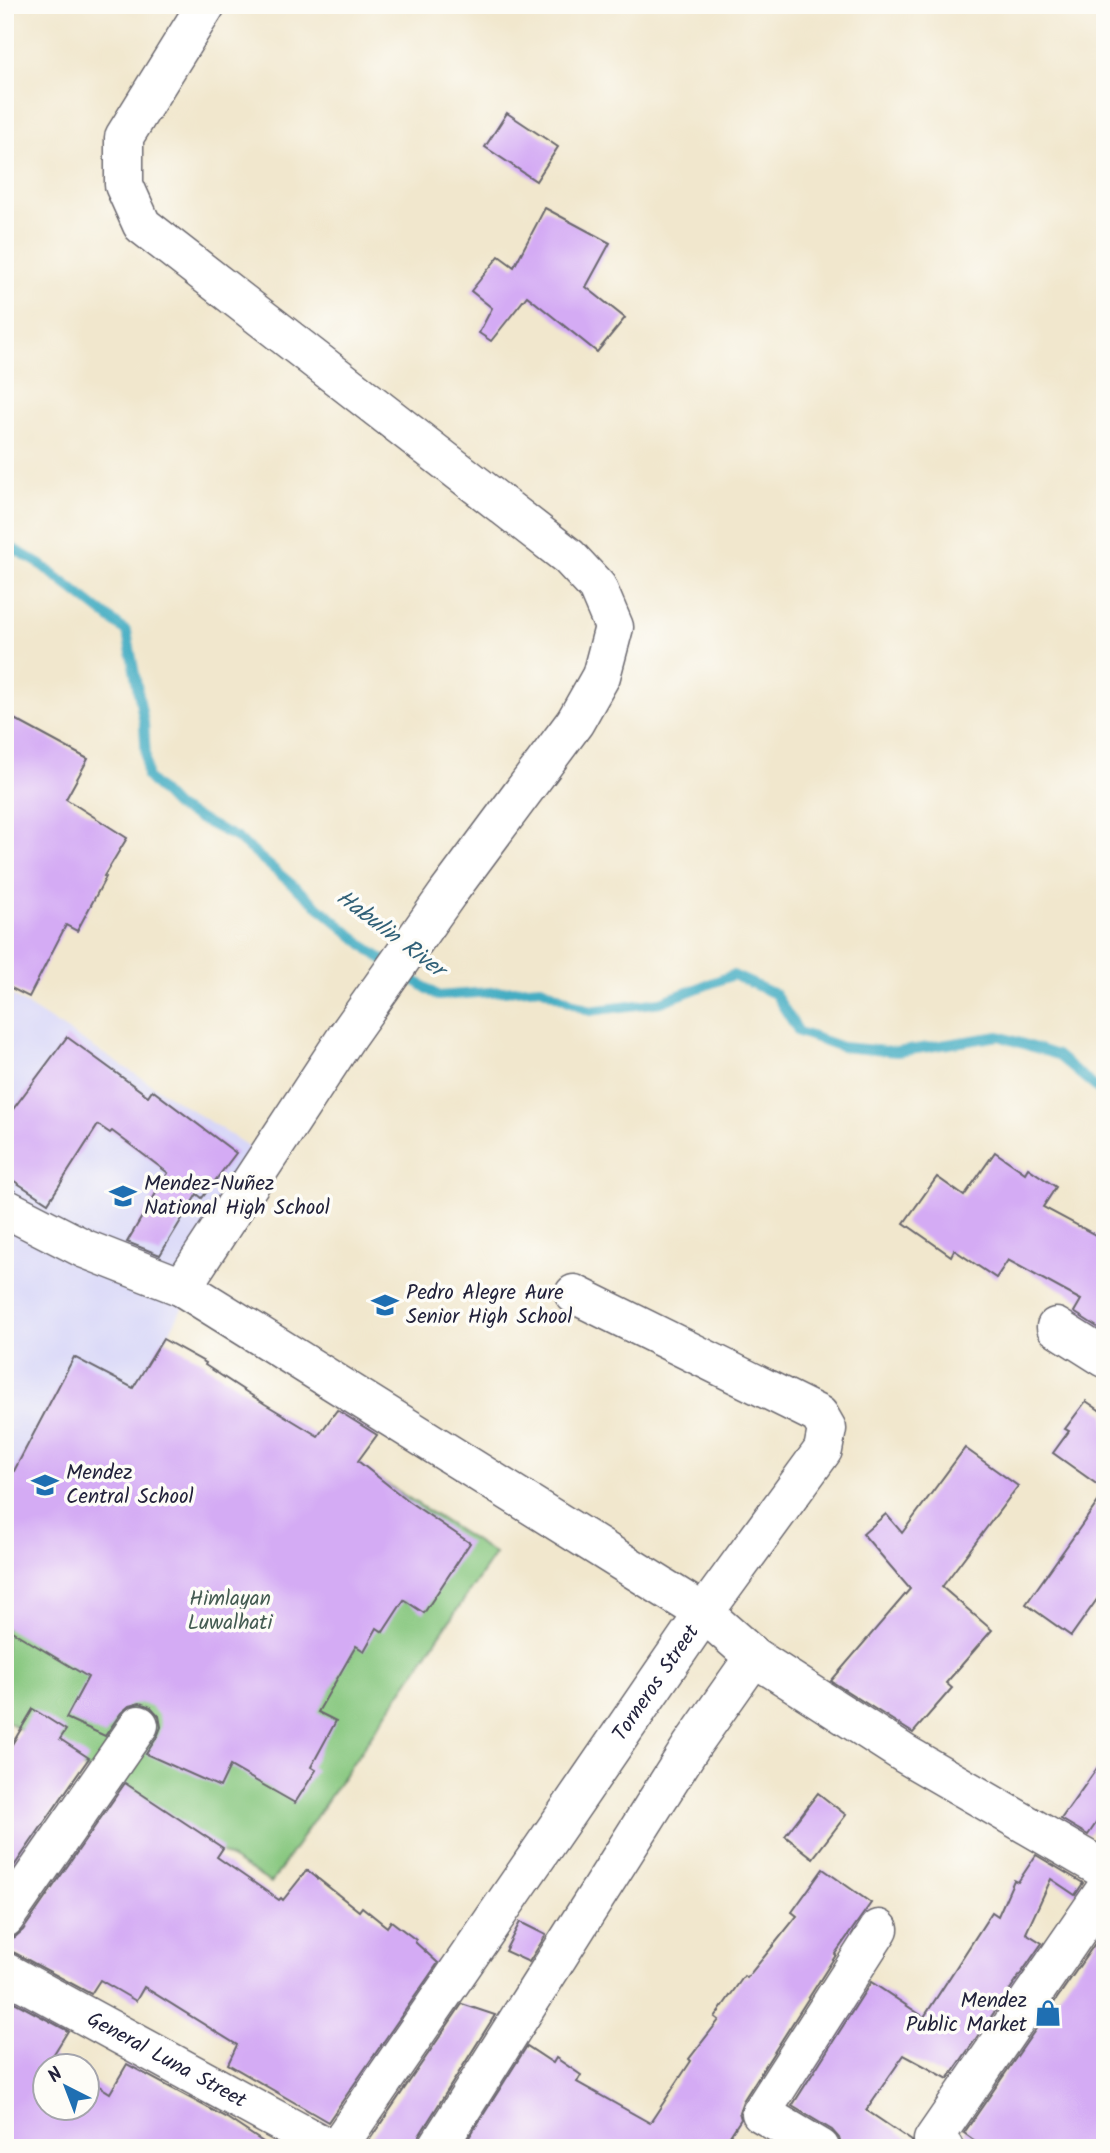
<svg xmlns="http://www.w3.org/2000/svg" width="1110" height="2153" font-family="Kalam,sans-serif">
	<rect width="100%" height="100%" fill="#fdfcf7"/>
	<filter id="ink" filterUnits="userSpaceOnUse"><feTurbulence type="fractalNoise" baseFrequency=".0143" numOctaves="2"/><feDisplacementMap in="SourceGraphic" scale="14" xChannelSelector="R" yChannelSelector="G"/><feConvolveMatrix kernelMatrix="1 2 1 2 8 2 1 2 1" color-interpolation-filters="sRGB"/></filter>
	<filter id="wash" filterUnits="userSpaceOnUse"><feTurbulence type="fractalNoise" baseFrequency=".00686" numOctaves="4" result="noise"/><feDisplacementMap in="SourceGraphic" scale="28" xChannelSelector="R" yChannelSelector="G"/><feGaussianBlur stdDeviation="1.57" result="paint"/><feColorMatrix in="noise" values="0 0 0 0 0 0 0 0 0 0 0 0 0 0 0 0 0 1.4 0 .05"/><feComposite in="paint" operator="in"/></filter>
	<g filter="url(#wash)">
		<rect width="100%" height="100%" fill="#f1e7cd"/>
		<!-- built -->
		<path fill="#d8d7f8" d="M5,991L262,1155L165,1341L5,1630Z"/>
		<!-- green -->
		<path fill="#87c77f" stroke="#54745d" stroke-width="2" d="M165,1341L495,1554L271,1883L5,1720V1630Z"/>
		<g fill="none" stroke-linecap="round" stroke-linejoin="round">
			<!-- stream -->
			<path stroke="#44adc3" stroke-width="10" d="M5,544L40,564L127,632L144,723L147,777L176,807L237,838L372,952L438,996L541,988L590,1011L661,1002L733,975L775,994L799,1032L842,1047L897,1052L999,1036L1057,1055L1099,1090L1105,1092"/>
		</g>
		<g id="blocks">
			<!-- building -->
			<g fill="#d4abf4">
				<path d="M507,113L558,147L536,181L485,147Z"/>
				<path d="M545,208L610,243L586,287L625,318L597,352L527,296L491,341L479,333L492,308L471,291L499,256L514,267Z"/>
				<path d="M5,714L88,759L66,799L127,838L104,876L106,877L77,931L66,925L29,997L5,985Z"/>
				<path d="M67,1037L148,1096L152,1090L236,1153L202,1198L197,1194L160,1255L127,1242L168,1173L112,1131L110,1133L98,1125L48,1203L5,1175V1120Z"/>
				<path d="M995,1152L1025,1173L1028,1168L1056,1187L1043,1207L1105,1240V1332L1074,1312L1081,1300L1008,1260L996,1278L954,1250L951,1256L904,1223L937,1177L964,1196Z"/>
				<path d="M163,1339L206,1363L205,1365L265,1404L318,1436L337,1410L377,1435L358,1461L408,1501L470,1543L424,1613L404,1600L383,1632L377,1628L364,1651L356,1646L318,1712L336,1721L311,1767L316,1770L295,1803L230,1766L220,1787L146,1754L157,1737L161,1727L159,1716L151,1707L140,1703L129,1706L121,1713L105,1736L66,1718L88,1677L5,1627V1488L74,1357L133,1388Z"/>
				<path d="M1086,1401L1105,1414V1490L1053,1453L1069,1431L1065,1429Z"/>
				<path d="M965,1448L1018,1486L942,1587L992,1630L946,1683L952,1688L913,1733L831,1681L910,1589L863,1534L886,1514L902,1533Z"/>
				<path d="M1105,1492V1588L1071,1636L1026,1604Z"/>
				<path d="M33,1709L66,1730L60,1739L89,1758L5,1879V1756Z"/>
				<path d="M1105,1757V1810L1088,1835L1061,1819Z"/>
				<path d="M125,1783L223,1848L217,1857L279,1900L281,1898L283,1900L307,1870L359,1911L362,1907L387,1927L391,1921L416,1940L415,1942L438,1963L328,2122L228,2064L237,2045L144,1987L136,2001L100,1980L91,1994L15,1953L5,1950V1940L15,1937L23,1930Z"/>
				<path d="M818,1793L846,1815L813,1858L785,1836Z"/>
				<path d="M1036,1855L1083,1883L1075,1895L1051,1879L1026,1933L1042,1943L948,2079L904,2055L866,2110L912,2141L913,2148H842L839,2138L832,2130L792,2106L871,1982L924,2017L992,1912L998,1916L1014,1880L1018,1882Z"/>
				<path d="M823,1869L871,1903L835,1954L836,1955L743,2101L739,2112L741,2119L722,2148H482L468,2139L527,2046L553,2063L556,2058L581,2075L577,2082L650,2123L691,2061L689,2059L719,2020L715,2017L744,1976L747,1978L797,1916L792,1912Z"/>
				<path d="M520,1922L546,1935L529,1962L505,1951Z"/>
				<path d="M1105,1929V2148H985L964,2133Z"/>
				<path d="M5,1997L68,2031L52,2057L66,2066H46V2108H88V2079L110,2093L127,2064L227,2118L272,2148H5Z"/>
				<path d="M462,2004L495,2015L419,2136L415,2148H371L366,2145Z"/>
			</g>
		</g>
	</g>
	<g filter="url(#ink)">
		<use href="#blocks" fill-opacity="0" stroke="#6a676e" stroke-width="2"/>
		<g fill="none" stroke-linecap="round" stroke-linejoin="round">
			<defs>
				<g id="minor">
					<path d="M5,1208L85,1249L182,1287L704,1613L823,1450L827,1429L819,1415L574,1294"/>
					<path d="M182,1287L347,1036L448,893L575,722L601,676L614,627L597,587L569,557L142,225L124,185V137L206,5"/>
					<path d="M1056,1327L1105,1358"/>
					<path d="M5,1918L139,1725"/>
					<path id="s1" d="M5,1972L328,2148"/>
					<path id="s2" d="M337,2148L704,1613L754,1657L905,1754L1105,1870"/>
					<path d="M437,2148L692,1745L754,1657"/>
					<path d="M820,2148L761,2113L879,1929"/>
					<path d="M945,2148L933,2140L1105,1890"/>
				</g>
			</defs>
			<!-- minor casing -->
			<use href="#minor" stroke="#6a676e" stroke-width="41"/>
			<!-- minor -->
			<use href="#minor" stroke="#fff" stroke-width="38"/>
		</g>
	</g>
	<!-- icons -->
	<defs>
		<symbol id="school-bare" viewBox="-9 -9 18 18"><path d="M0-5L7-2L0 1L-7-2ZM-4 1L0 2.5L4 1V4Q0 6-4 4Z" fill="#1f6fb2" stroke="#fdfcf7" stroke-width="2.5" paint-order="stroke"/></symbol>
		<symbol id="shop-bare" viewBox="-9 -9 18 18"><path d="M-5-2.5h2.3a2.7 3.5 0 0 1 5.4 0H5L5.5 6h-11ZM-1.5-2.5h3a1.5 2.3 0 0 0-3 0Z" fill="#1f6fb2" stroke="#fdfcf7" stroke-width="2.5" paint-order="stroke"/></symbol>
	</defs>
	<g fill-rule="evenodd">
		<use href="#school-bare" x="104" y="1177" width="38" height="38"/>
		<use href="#school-bare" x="366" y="1286" width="38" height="38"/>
		<use href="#school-bare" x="26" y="1466" width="38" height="38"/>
		<use href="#shop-bare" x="1029" y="1994" width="38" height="38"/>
	</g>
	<g text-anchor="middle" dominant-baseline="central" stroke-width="7" stroke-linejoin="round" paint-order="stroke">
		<!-- poi labels -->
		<g font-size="21" fill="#22223b" stroke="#fdfcf7" text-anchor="start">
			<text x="144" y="1184">Mendez-Nuñez<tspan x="144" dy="24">National High School</tspan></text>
			<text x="406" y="1293">Pedro Alegre Aure<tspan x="406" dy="24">Senior High School</tspan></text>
			<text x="66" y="1473">Mendez<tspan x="66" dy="24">Central School</tspan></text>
			<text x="1027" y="2001" text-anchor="end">Mendez<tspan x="1027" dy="24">Public Market</tspan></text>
		</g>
		<!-- park labels -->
		<g font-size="21" fill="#455c53" stroke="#fdfcf7">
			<text x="230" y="1599">Himlayan<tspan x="230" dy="24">Luwalhati</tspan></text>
		</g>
		<!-- street labels -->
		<g font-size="21" fill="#22223b" stroke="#fdfcf7">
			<text stroke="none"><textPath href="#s2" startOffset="564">Torneros Street</textPath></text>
			<text stroke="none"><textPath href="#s1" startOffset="184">General Luna Street</textPath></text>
		</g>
		<!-- water labels -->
		<g font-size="23" font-style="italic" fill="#316178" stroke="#fdfcf7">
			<text transform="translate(390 934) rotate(37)">Habulin River</text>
		</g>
	</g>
	<!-- margin -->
	<rect width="1110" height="2153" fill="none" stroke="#fdfcf7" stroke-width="28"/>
	<!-- north arrow -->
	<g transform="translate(66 2087) rotate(318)"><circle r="33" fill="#fdfcf7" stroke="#a5a5ac" stroke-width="2"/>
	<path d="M0-5L12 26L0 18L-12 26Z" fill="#1f6fb2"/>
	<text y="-10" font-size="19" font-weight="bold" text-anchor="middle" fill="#22223b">N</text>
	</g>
</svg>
